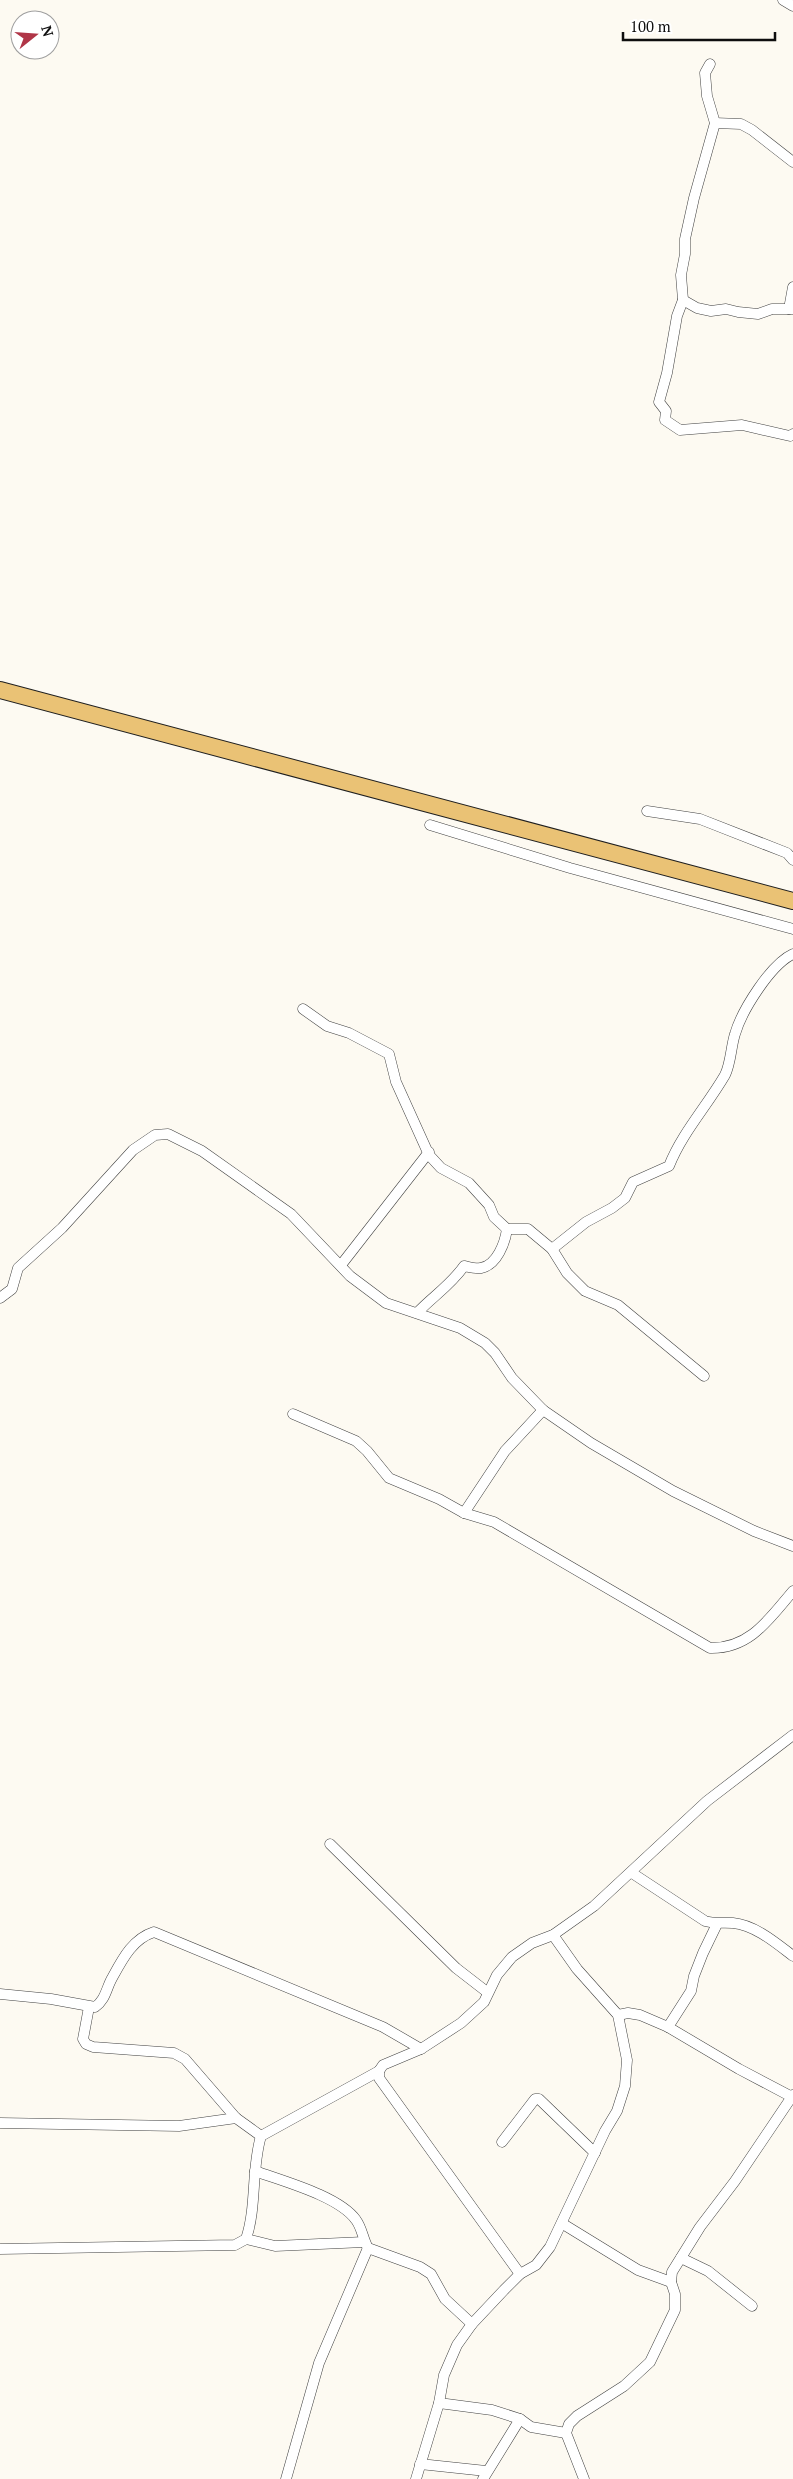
<svg xmlns="http://www.w3.org/2000/svg" width="793" height="2479" font-family="'PT Serif',serif">
	<rect width="100%" height="100%" fill="#fdfaf2"/>
	<g fill="none" stroke-linecap="round" stroke-linejoin="round">
		<defs>
			<g id="minor">
				<path d="M783,0L793,6"/>
				<path d="M710,64L705,73L707,96L715,123L694,198L685,239V254L681,275L683,300L677,316L667,373L659,402L666,411L665,420L680,430L742,425L790,436L793,434"/>
				<path d="M715,123L741,124L752,130L793,162"/>
				<path d="M683,300L697,308L711,311L726,309L738,312L758,314L772,309H793"/>
				<path d="M789,309L793,287"/>
				<path d="M647,811L700,819L787,853L793,860"/>
				<path d="M430,825L570,868L793,929"/>
				<path d="M303,1009L327,1026L349,1033L389,1054L396,1082L429,1155L441,1168L469,1183L489,1205L494,1217L507,1229"/>
				<path d="M552,1249L586,1222L612,1208L625,1198L633,1182L669,1166C682,1133 707,1106 725,1075C731,1063 731,1046 735,1034C742,1010 771,964 793,954"/>
				<path d="M341,1265L429,1152"/>
				<path d="M0,1298L12,1289L18,1268L62,1228L133,1150L155,1135L168,1134L202,1151L291,1214L350,1276L386,1303L460,1328L485,1343L495,1353L512,1378L543,1410L591,1443L673,1491L754,1531L793,1546"/>
				<path d="M417,1313C432,1297 451,1285 464,1266C469,1267 476,1269 481,1268C497,1265 505,1243 507,1229H528L552,1249L567,1273L585,1291L618,1305L704,1376"/>
				<path d="M293,1414L356,1441L367,1451L389,1478L439,1499L464,1513L494,1522L710,1648C750,1649 769,1619 793,1591"/>
				<path d="M464,1513L505,1451L543,1410"/>
				<path d="M330,1844L456,1968L487,1992"/>
				<path d="M632,1873L705,1921C715,1924 723,1922 733,1923C755,1925 776,1943 793,1956"/>
				<path d="M0,1994L51,1999L95,2007C105,2000 106,1990 111,1980C122,1960 132,1939 154,1932L383,2027L421,2049"/>
				<path d="M89,2007L83,2039L86,2044L93,2047L174,2053L185,2059L236,2118L261,2136"/>
				<path d="M618,2015L628,2013L640,2015L668,2027L739,2069L792,2097"/>
				<path d="M668,2027L691,1991L694,1976L703,1953L717,1924"/>
				<path d="M0,2123L179,2126L236,2118"/>
				<path d="M502,2142L535,2099H539L595,2153"/>
				<path d="M255,2171C282,2181 339,2196 356,2220C362,2228 363,2239 368,2248L420,2267L431,2274L445,2299L472,2324"/>
				<path d="M563,2224L638,2270L671,2282"/>
				<path d="M246,2239L275,2246L364,2242"/>
				<path d="M0,2249L235,2245L246,2239C257,2206 251,2170 261,2136L379,2071"/>
				<path d="M681,2258L708,2271L752,2306"/>
				<path d="M520,2274L379,2078V2071L383,2065L421,2049L461,2023L484,2002L497,1975L512,1957L532,1943L553,1935L594,1906L707,1801L793,1735"/>
				<path d="M439,2403L492,2410L520,2419L531,2427L566,2433"/>
				<path d="M420,2464L486,2471"/>
				<path d="M286,2479L319,2363L368,2248"/>
				<path d="M416,2479L439,2403L444,2375L457,2345L472,2324L504,2290L520,2274L536,2265L550,2247L605,2131L617,2111L625,2086L627,2060L618,2015L577,1969L553,1935"/>
				<path d="M483,2479L520,2419"/>
				<path d="M584,2479L566,2433L569,2424L577,2416L624,2386L650,2362L675,2310V2294L671,2282L672,2272L700,2227L735,2181L793,2095"/>
			</g>
			<path id="primary" d="M0,690L793,901"/>
		</defs>
		<!-- minor casing -->
		<use href="#minor" stroke="#414141" stroke-width="11"/>
		<!-- primary casing -->
		<use href="#primary" stroke="#1f1f1f" stroke-width="18"/>
		<!-- minor -->
		<use href="#minor" stroke="#fff" stroke-width="10"/>
		<!-- primary -->
		<use href="#primary" stroke="#eac275" stroke-width="16"/>
	</g>
	<!-- north arrow -->
	<g transform="translate(35 35) rotate(73)"><circle r="24" fill="#ffffff" stroke="#9f9f9f"/>
	<path d="M0-4L9 19L0 12L-9 19Z" fill="#b03547"/>
	<text y="-8" font-size="14" font-weight="bold" text-anchor="middle" fill="#0e0e0e">N</text>
	</g>
	<!-- scale -->
	<path d="M623 32v8h152v-8" fill="none" stroke="#0e0e0e" stroke-width="2.5"/>
	<text x="630" y="32" font-size="15" fill="#0e0e0e" stroke="#ffffff" stroke-width="4" paint-order="stroke">100 m</text>
</svg>
